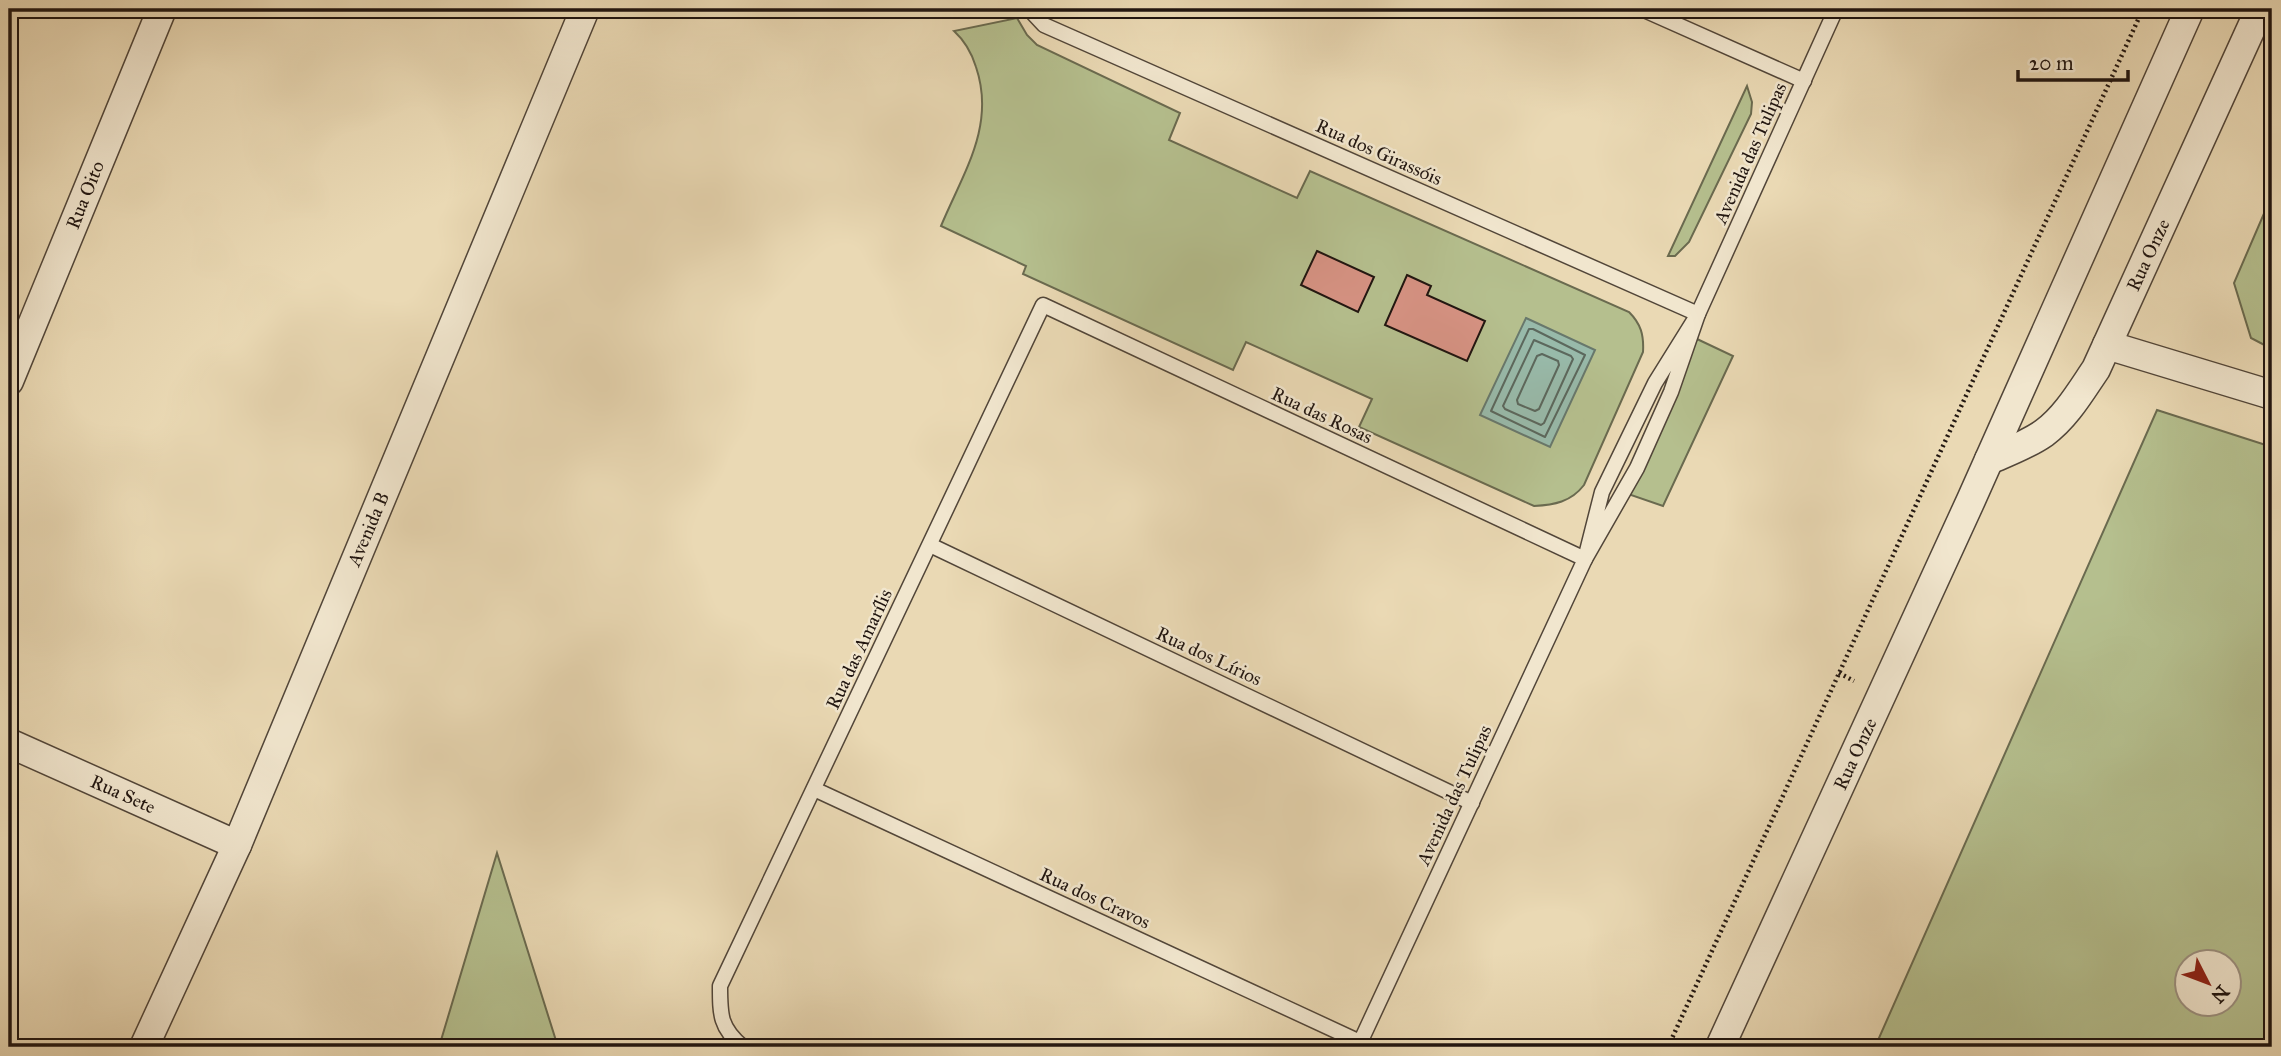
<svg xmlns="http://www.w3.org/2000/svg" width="2281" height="1056" font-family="'IM FELL Great Primer',serif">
	<rect width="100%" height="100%" fill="#ead9b4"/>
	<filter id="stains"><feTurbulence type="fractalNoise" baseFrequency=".00286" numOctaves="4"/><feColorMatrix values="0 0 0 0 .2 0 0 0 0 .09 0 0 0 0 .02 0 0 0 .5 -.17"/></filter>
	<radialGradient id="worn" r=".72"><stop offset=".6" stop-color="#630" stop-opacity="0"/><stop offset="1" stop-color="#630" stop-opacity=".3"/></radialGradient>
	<!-- green -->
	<g fill="#b5bf8e" stroke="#6a6a4f" stroke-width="2" fill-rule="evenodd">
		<path d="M1017,18L1027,35L1037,45L1180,113L1169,140L1297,198L1310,171L1629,312C1641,324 1644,335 1643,352L1584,485C1571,502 1554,505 1534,506L1359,427L1372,399L1246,342L1233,370L1023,274L1026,266L941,226C963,173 996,126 976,67C972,54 965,41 954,31Z"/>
		<path d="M1747,86L1752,102L1751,114L1689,242L1675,256H1668Z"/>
		<path d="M2272,195V349L2251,338L2234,283Z"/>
		<path d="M1697,339L1733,356L1663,506L1628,494Z"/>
		<path d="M2157,410L2272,447V1047H1875ZM2186,962H2228V1004H2186Z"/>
		<path d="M497,853L558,1047H439Z"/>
	</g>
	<!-- water -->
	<path fill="#98baaa" stroke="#68786c" stroke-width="2" d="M1526,318L1595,350L1550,447L1480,415Z"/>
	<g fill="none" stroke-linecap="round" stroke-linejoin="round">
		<!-- shore -->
		<g stroke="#5c685d" stroke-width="2">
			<path d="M1529,329H1533L1585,355L1545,437L1491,411Z"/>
			<path d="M1534,340L1571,356L1573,359L1544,423L1541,425L1505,409L1503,406Z"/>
			<path d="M1542,354L1558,361L1559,365L1539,409L1535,411L1518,404L1517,400L1537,356Z"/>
		</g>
	</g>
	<!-- building -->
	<g fill="#d79384" stroke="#201510" stroke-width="2">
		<path d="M1317,251L1374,277L1358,312L1301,285Z"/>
		<path d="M1407,275L1431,286L1427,295L1485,321L1467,361L1385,325Z"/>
	</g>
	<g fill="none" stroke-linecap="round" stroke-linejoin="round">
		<defs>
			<g id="lane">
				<path d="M1029,9L1044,25L1698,314"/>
				<path d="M1642,9L1804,81"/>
				<path d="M1698,314L1655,383L1602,492L1585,559L1637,468L1671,392L1698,314L1836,9"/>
				<path d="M930,545L1472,803"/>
				<path d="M814,789L1360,1042"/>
				<path d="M743,1047C720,1028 720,1015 720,986L1043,305L1585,559L1358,1047"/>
			</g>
			<g id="street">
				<path d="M2107,345L2272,395"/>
				<path d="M9,381L162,9"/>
				<path d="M1989,460C2007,452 2027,445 2044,433C2066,417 2081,391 2096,369L2260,9"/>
				<path d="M9,743L237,845"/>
				<path d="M144,1047L237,845L585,9"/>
				<path d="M1720,1047L1971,500L2190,9"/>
			</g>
		</defs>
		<!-- lane casing -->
		<use href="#lane" stroke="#524639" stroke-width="17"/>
		<!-- street casing -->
		<use href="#street" stroke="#524639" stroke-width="31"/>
		<!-- path -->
		<g stroke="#201510" stroke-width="4.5" stroke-dasharray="2 3.5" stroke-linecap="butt">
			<path d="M1839,673L1854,681"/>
			<path d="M1668,1047L2143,9"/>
		</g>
		<!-- lane -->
		<use href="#lane" stroke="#f1e6ce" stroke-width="14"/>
		<!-- street -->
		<use href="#street" stroke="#f1e6ce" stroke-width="28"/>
	</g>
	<g text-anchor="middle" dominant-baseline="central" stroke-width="5" stroke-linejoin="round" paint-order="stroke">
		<!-- street labels -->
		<g font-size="19" fill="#201510" stroke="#f1e6ce">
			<text transform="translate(1379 152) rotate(24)">Rua dos Girassóis</text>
			<text transform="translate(1750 153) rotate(-66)">Avenida das Tulipas</text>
			<text transform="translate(85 195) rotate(-68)">Rua Oito</text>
			<text transform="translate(2148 255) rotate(-65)">Rua Onze</text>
			<text transform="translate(1322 415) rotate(25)">Rua das Rosas</text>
			<text transform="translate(368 529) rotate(-67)">Avenida B</text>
			<text transform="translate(859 649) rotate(-65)">Rua das Amarílis</text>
			<text transform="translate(1209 656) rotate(25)">Rua dos Lírios</text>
			<text transform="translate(1855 754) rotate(-65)">Rua Onze</text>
			<text transform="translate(123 794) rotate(24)">Rua Sete</text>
			<text transform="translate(1454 795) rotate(-65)">Avenida das Tulipas</text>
			<text transform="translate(1095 898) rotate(25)">Rua dos Cravos</text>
		</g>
	</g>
	<!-- margin -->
	<rect width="2281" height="1056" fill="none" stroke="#ead9b4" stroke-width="35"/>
	<rect x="10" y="10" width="2260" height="1035" fill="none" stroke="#201510" stroke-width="3.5"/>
	<rect x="18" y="18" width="2246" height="1021" fill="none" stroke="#201510" stroke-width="2"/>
	<!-- north arrow -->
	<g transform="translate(2208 983) rotate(132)"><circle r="33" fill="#f1e6ce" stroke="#9d9282" stroke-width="2"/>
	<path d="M0-5L12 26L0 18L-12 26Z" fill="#8f2418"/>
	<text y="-10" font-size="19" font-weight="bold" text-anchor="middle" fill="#201510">N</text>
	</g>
	<!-- scale -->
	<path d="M2018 70v10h110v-10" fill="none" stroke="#201510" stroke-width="3.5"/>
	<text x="2029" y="70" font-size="21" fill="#201510" stroke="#f1e6ce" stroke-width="5" paint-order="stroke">20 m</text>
	<rect width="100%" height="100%" filter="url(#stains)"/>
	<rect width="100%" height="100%" fill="url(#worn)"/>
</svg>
